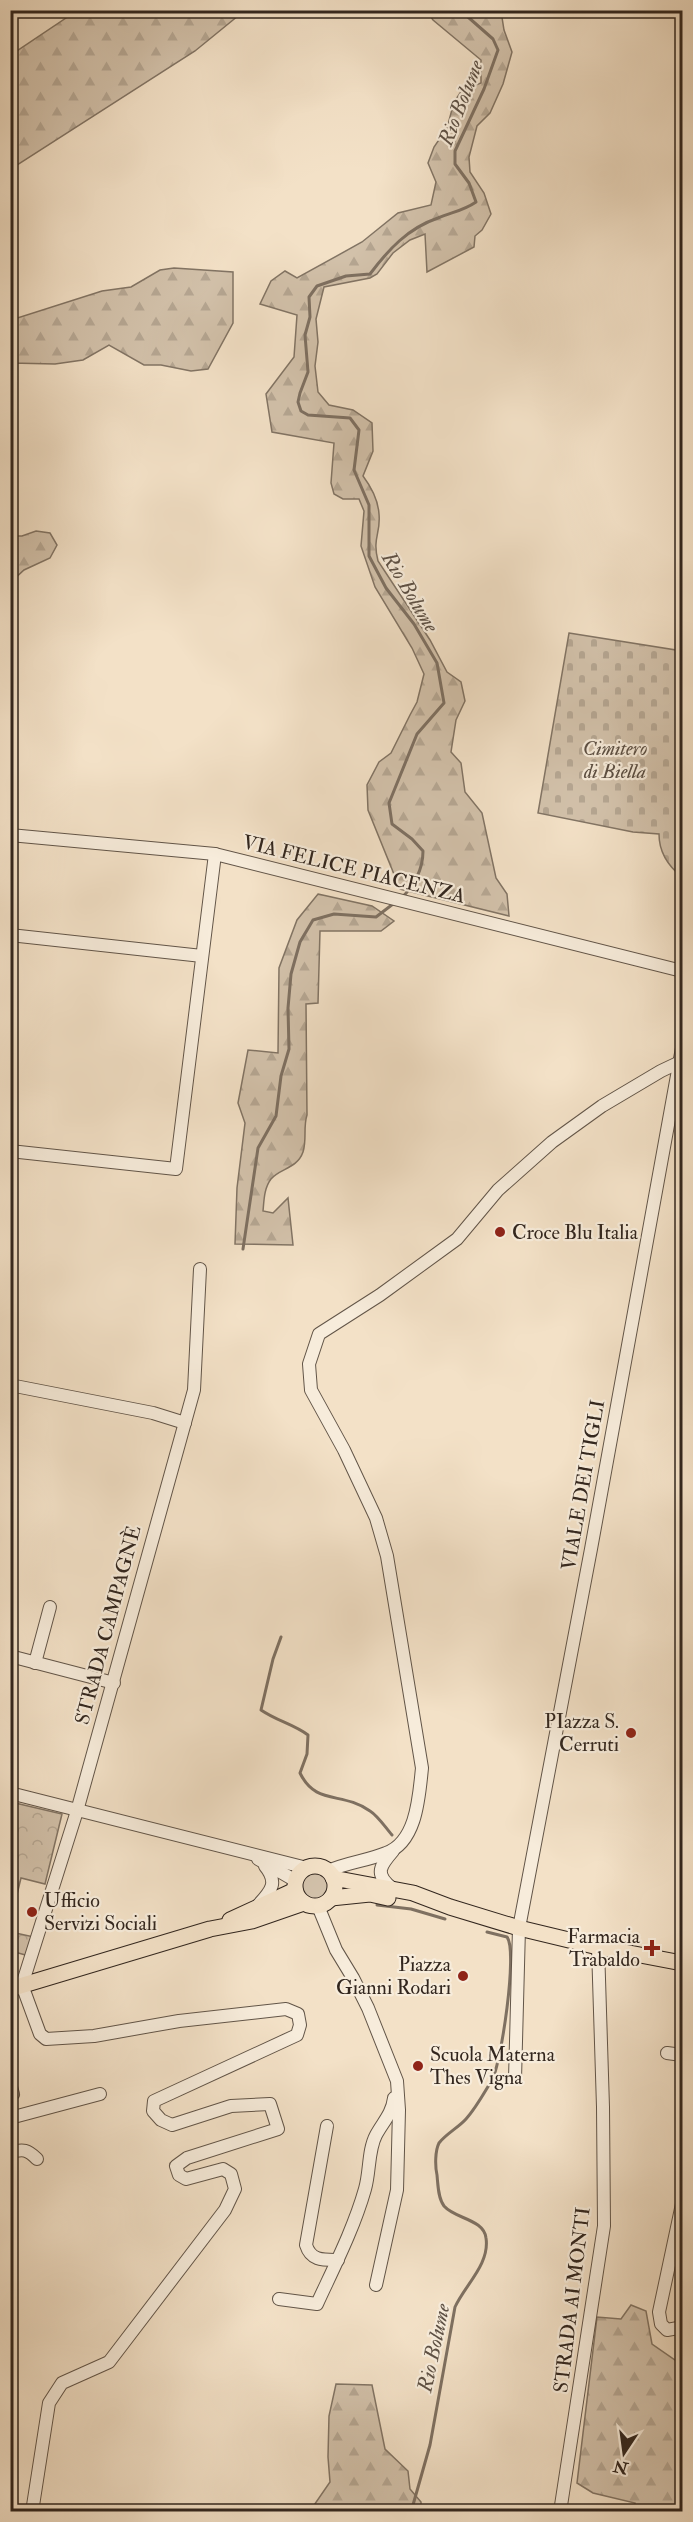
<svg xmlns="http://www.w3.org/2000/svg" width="693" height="2522" font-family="'IM FELL Double Pica',serif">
	<defs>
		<pattern id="forest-firs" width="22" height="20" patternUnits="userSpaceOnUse" patternTransform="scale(1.5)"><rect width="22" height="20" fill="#d2c1aa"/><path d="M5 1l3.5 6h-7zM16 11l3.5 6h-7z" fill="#b5a692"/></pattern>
		<pattern id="cemetery-stones" width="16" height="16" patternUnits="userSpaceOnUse" patternTransform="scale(1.5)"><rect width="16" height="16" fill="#d2c1aa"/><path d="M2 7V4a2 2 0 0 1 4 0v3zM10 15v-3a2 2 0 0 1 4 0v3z" fill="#b5a692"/></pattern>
		<pattern id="park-crowns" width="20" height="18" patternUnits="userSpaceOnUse" patternTransform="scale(1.5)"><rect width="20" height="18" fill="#d2c1aa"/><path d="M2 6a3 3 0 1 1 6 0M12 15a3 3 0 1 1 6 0" fill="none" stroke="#b5a692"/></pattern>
	</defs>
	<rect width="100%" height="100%" fill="#f3e1c7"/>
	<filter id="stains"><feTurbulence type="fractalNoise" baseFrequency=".00333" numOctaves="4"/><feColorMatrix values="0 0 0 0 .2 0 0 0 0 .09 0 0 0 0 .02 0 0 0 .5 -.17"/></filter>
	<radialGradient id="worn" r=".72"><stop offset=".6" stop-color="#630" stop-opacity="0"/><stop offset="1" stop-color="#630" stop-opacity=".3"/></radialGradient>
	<!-- grass -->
	<circle fill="#d2c1aa" stroke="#827464" stroke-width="1.5" cx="315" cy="1887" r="15"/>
	<!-- forest -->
	<g fill="url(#forest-firs)" stroke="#827464" stroke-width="1.5">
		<path d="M78,10L244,11L195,51L11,169V55Z"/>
		<path d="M427,11H501L504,30L512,52L503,84L490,113L477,126L469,157L470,172L484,193L491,214L482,230L475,236L474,247L427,272L425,234L410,240L393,253L377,274L370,278L324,287L316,319L318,342L315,366L318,392L329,405L353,410L372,423L373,451L363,476C372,488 378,499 379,514C381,533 372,538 378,561L430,640L447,672L461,682L465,701L456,720L451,752L461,763L465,792L482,813L496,878L507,894L509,916L400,889L368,810L367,785L379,762L391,753L410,715L417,702L424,674L412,648L375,587L361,546L364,511L359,499H343L334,494L331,483L334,443L272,432L266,394L294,357L297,315L260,304L271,281L285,271L297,278L362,242L398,213L431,205L436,182L428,163L434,147L447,128L454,102L462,90L481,83V60L433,20Z"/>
		<path d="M174,268L233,272V323L208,369L191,371L161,365H144L109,345L83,360L55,364L11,363V320L102,291L131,287L160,270Z"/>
		<path d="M36,531L50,533L57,545L50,558L24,570L11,582V536H22Z"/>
		<path d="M318,894L372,906L394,921L381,931H320L318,1003L306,1004L307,1115C303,1127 307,1140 303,1152C297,1169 280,1168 271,1179C264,1188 264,1201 263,1211L273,1213L288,1198L293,1245L235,1244L237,1188L245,1123L238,1103L248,1050L278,1053L279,968L297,920Z"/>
		<path d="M631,2305L646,2311L652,2344L682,2365V2511H634L635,2503L593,2493L577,2483L597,2317L621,2319Z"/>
		<path d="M336,2384L372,2385L385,2449L408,2471L410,2489L421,2502V2511H310L330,2482L328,2457L329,2416Z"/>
	</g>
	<!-- cemetery -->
	<path fill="url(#cemetery-stones)" stroke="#827464" stroke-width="1.5" d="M569,633L682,651V877C668,866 659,852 659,834L633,832L538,813Z"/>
	<!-- park -->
	<g fill="url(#park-crowns)" stroke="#827464" stroke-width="1.5">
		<path d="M11,1802L62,1814L45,1884L21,1878L11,1919Z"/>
		<path d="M11,1932L34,1937L29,1956L11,1951Z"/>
	</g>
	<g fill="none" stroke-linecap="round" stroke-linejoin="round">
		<!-- stream -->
		<g stroke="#7e7061" stroke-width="3">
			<path d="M401,898C414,887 423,869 423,851L412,839L392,824L389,803L417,734L444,703L437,663L414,624L386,588L369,556V505L354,470L359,430L350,418L308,415L301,411L298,402L300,393L308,372L305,335L310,317L309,297L317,286L346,276L370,274C388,250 408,228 438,218C452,212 463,211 476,202L469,183L455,164V151L484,89L498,50L493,39L460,10"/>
			<path d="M243,1249L258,1148L276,1116L281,1076L289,1049L288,1008L291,974L300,942L313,920L334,914L376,917L393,904"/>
			<path d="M281,1637L273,1659L261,1710C277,1721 293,1724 308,1735L307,1754L300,1773C316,1806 342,1791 370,1811C378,1816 385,1827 392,1835"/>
			<path d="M377,1905L411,1909L445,1919"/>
			<path d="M411,2512L430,2445L455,2307C465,2285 490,2264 486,2238C484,2219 455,2219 444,2206C438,2198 438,2185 437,2175C435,2166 435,2151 439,2143C446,2134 459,2127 466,2119C476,2108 484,2093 492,2080C501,2064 518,1951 507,1937L487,1932"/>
		</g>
		<defs>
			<g id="minor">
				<path d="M10,835L215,854L682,971"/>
				<path d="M10,935L202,956"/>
				<path d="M10,1151L176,1169L215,854"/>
				<path d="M10,1385L153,1413L185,1423"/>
				<path d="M10,1656L114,1683"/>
				<path d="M35,1663L50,1607"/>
				<path d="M10,1793L307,1868"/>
				<path d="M258,1859L296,1881"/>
				<path d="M328,1871C348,1862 367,1861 386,1853C417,1842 419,1796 422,1768L387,1556L376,1518L344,1450L311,1390L309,1364L319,1334L380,1295L457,1239L498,1190L552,1142L602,1106L661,1071L680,1062"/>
				<path d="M392,1888C374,1874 380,1866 393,1851"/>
				<path d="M259,1904C272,1890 278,1882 265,1866"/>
				<path d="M318,1906L336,1950L353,1978L368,2008L397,2081L399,2110L397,2190L376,2285"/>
				<path d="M667,2053L682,2055"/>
				<path d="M515,2079L519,1928L591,1549L682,1048"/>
				<path d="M10,2083L13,2094L10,2096"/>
				<path d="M10,2118L100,2094"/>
				<path d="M327,2126L306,2245C311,2261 323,2260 338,2260"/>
				<path d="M10,2153C23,2148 28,2150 37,2159"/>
				<path d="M682,2204L659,2312L661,2324L667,2330L678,2328L682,2323"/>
				<path d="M279,2299L317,2304C334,2267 354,2228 365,2189C370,2172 368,2150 376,2135C383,2122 392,2114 394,2098"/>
				<path d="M32,2512L49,2403L62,2383L109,2362L225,2210L235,2189L231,2174L223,2169L186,2179L179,2175L176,2166L187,2158L278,2129L270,2104L231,2106L172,2125L161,2120L153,2111L154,2101L297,2035L300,2025L298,2014L286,2009L179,2021L94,2036L46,2039L40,2034L22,1985L77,1811L194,1390L200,1269"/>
				<path d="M560,2512L604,2226L603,2107L598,1947"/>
			</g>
			<g id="major">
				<circle cx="315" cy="1886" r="20"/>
				<path d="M333,1878L413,1893L450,1907L519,1928L598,1947L682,1963"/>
				<path d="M331,1898L370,1894L388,1898"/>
				<path d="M230,1920L295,1890"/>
				<path d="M10,1989L210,1929L252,1921L304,1903"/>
			</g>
		</defs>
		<!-- minor casing -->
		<use href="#minor" stroke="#625548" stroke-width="14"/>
		<!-- major casing -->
		<use href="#major" stroke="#32261e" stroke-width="17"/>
		<!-- minor -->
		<use href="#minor" stroke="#f7ecdb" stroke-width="12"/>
		<!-- major -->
		<use href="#major" stroke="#f3e1c7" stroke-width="15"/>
	</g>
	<!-- markers -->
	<g fill="#8f2418" stroke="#f7ecdb" stroke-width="2">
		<circle cx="500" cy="1232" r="6"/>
		<circle cx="631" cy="1733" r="6"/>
		<circle cx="32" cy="1912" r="6"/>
		<path d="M649 1939h6v6h6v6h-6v6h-6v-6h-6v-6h6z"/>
		<circle cx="463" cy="1976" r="6"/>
		<circle cx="418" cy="2066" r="6"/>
	</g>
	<g text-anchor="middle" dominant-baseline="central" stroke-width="4.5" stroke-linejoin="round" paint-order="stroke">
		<!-- park labels -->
		<g font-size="20" font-style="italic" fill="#5a4d41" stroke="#f7ecdb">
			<text x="615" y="748">Cimitero<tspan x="615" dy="23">di Biella</tspan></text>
		</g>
		<!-- street labels -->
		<g font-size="20" fill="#32261e" stroke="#f7ecdb">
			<text transform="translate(354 869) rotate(14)">VIA FELICE PIACENZA</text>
			<text transform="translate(583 1485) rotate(-80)">VIALE DEI TIGLI</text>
			<text transform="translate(108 1625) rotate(-75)">STRADA CAMPAGNÈ</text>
			<text transform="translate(572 2300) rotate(-83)">STRADA AI MONTI</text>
		</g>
		<!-- poi labels -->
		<g font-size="20" fill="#32261e" stroke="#f7ecdb" text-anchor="start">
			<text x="512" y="1232">Croce Blu Italia</text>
			<text x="619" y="1721" text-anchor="end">PIazza S.<tspan x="619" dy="23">Cerruti</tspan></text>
			<text x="44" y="1900">Ufficio<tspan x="44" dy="23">Servizi Sociali</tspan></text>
			<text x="640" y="1936" text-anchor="end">Farmacia<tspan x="640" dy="23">Trabaldo</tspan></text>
			<text x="451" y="1964" text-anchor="end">Piazza<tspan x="451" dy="23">Gianni Rodari</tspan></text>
			<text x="430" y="2054">Scuola Materna<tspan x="430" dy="23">Thes Vigna</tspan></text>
		</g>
		<!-- water labels -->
		<g font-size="21" font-style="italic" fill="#5e5145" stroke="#f7ecdb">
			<text transform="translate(461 103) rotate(-69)">Rio Bolume</text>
			<text transform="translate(410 592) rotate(59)">Rio Bolume</text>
			<text transform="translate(434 2348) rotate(-78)">Rio Bolume</text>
		</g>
	</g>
	<!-- margin -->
	<rect width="693" height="2522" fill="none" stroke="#f3e1c7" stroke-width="36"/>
	<rect x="12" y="12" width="669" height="2498" fill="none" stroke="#32261e" stroke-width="3"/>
	<rect x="18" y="18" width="657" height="2486" fill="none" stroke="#32261e" stroke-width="1.5"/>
	<!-- north arrow -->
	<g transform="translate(624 2453) rotate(193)" stroke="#f7ecdb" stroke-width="4.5" paint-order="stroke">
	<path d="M0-4.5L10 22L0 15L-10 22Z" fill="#32261e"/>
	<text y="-9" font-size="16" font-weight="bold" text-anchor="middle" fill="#32261e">N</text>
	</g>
	<rect width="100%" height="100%" filter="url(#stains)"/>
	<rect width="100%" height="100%" fill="url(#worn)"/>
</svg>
